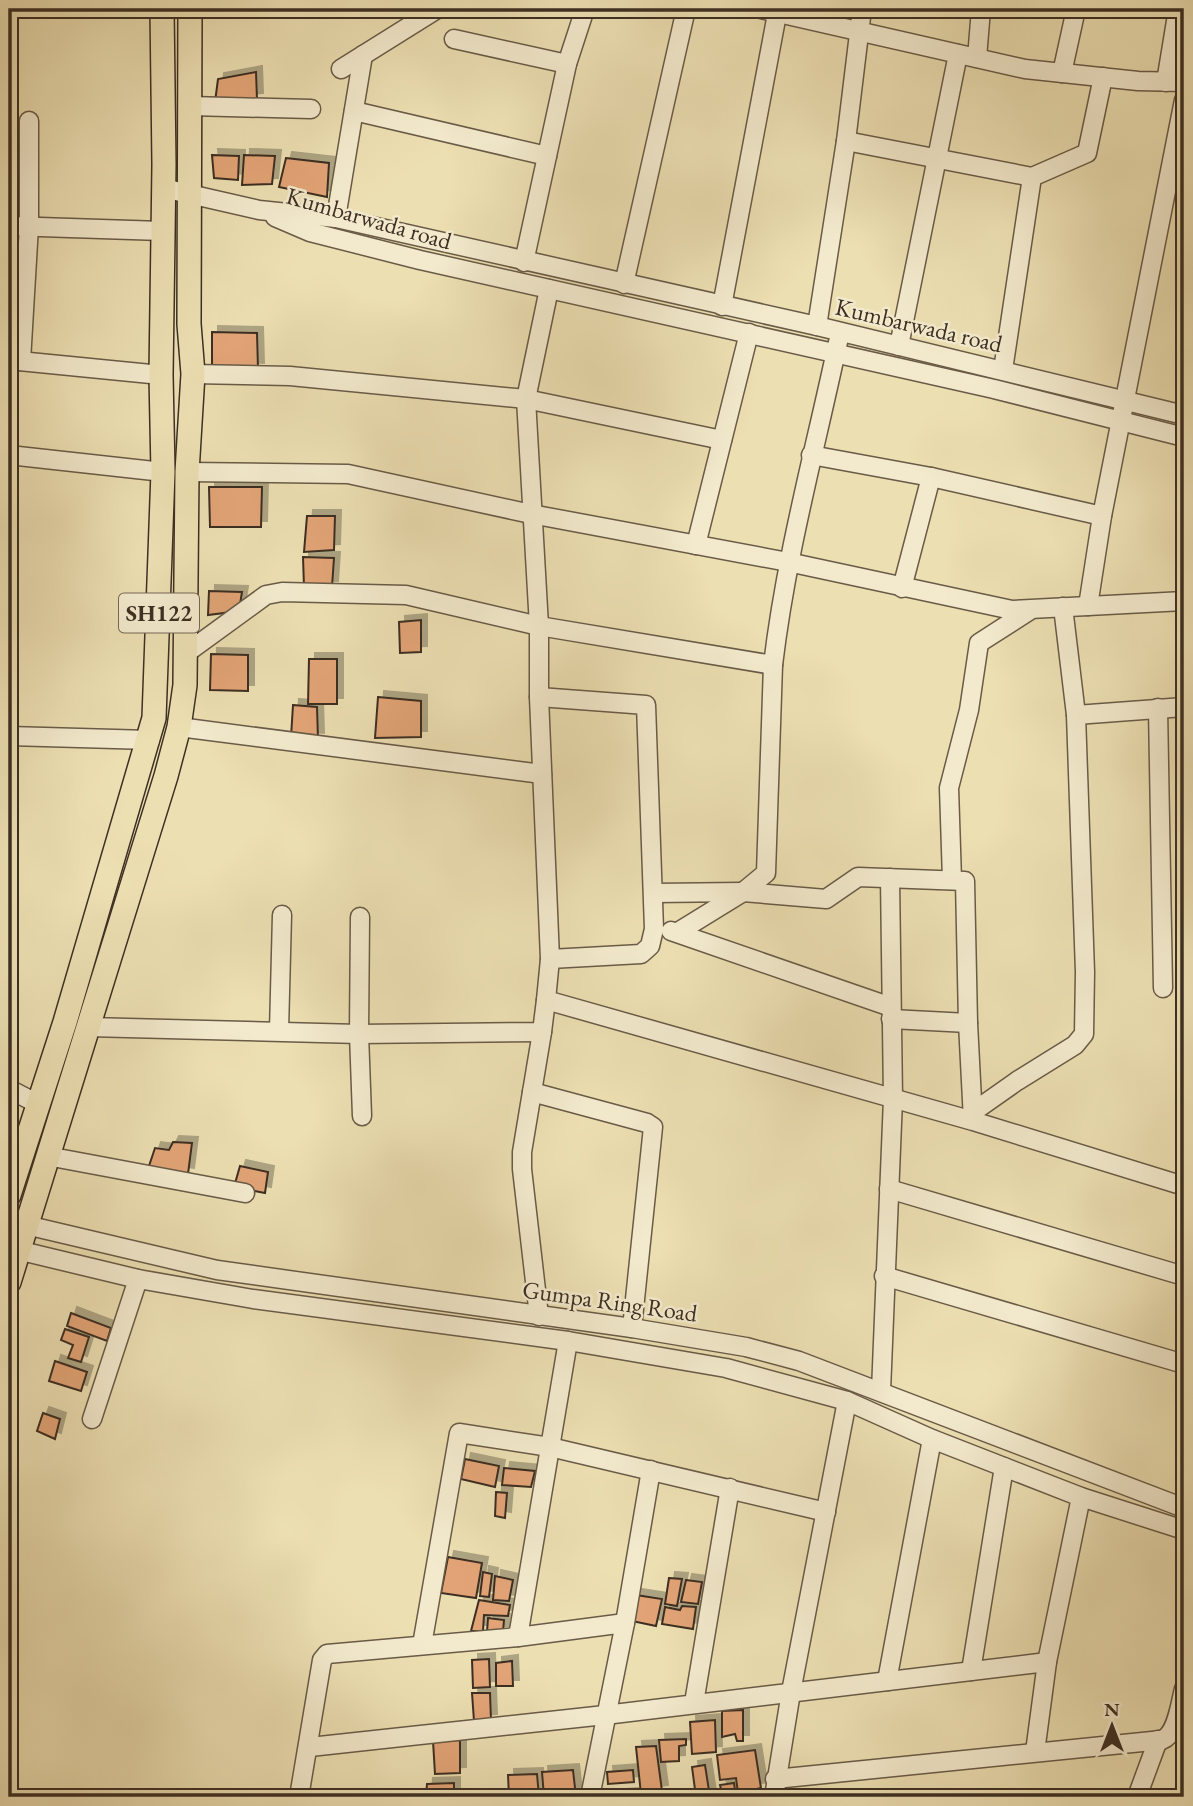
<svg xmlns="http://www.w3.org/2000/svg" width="1193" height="1806" font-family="'EB Garamond',serif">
	<defs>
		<filter id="shadow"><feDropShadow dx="6" dy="-6" stdDeviation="0" flood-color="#0004"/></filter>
	</defs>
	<rect width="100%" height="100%" fill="#ecdfb2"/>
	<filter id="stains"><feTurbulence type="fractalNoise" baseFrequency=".00286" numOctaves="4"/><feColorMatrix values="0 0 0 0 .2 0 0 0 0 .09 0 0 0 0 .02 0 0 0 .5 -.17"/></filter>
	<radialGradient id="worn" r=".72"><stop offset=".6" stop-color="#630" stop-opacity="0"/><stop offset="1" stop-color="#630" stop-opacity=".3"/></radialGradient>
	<!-- building -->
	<g fill="#e2a476" stroke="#3d2f23" stroke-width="2" filter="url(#shadow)">
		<path d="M256,72L257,99L215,102L218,79Z"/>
		<path d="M212,155L239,156L238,180L214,178Z"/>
		<path d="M244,155L275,156L272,184L242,185Z"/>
		<path d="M286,158L329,163L327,197L279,187Z"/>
		<path d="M212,332L257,333L258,369L212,367Z"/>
		<path d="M209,487H262L261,527H210Z"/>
		<path d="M307,516H335L334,550L304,552Z"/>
		<path d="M303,557L334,558L332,587H304Z"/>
		<path d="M209,591L242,592L239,611L208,615Z"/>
		<path d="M421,620V652L400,653L399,622Z"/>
		<path d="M211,654L248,655V691L210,690Z"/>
		<path d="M309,659H337V704H308Z"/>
		<path d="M378,697L421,701V737L375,738Z"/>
		<path d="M293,705L317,707L318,739L291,737Z"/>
		<path d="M173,1142L192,1143L188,1174L148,1169L155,1148L169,1150Z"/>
		<path d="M240,1166L268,1172L265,1193L234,1187Z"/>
		<path d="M71,1313L111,1328L107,1341L67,1326Z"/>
		<path d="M65,1329L89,1337L81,1362L68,1358L73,1345L61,1340Z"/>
		<path d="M55,1361L87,1372L81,1391L49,1381Z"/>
		<path d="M43,1413L60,1419L55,1439L37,1431Z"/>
		<path d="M465,1459L499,1466L495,1487L461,1479Z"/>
		<path d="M504,1468L535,1471L531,1487L502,1485Z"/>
		<path d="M496,1492L507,1493L505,1518L495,1516Z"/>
		<path d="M448,1557L482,1563L476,1598L441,1593Z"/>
		<path d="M483,1572L492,1574L489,1597L480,1596Z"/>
		<path d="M495,1576L513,1580L509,1601L493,1600Z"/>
		<path d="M669,1578L682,1579L677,1606L665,1604Z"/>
		<path d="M686,1580L702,1582L698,1604L681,1602Z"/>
		<path d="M636,1595L662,1599L656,1626L632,1621Z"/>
		<path d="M479,1600L510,1605L508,1616L484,1615L483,1631H471Z"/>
		<path d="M682,1606L696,1607L693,1629L662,1624L665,1607L680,1610Z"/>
		<path d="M488,1618L504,1620L503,1632H487Z"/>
		<path d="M489,1659L490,1687L473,1688L472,1660Z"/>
		<path d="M512,1661L513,1686H496V1663Z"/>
		<path d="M472,1693H490L491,1720L474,1721Z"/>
		<path d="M743,1710V1741H737L735,1734L722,1737V1711Z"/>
		<path d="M715,1720L716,1752L692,1754L690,1722Z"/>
		<path d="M686,1739V1745L679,1746V1761L661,1762L659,1740Z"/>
		<path d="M460,1740V1773L435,1774L433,1741Z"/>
		<path d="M656,1746L662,1791L641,1794L636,1747Z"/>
		<path d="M755,1750L761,1788L738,1793L736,1778L720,1780L717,1755Z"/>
		<path d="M705,1765L710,1797H696L692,1767Z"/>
		<path d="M573,1770L576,1797H544L542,1772Z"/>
		<path d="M633,1770L634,1782L608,1784L607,1772Z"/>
		<path d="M537,1774L539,1797H509L508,1775Z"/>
		<path d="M454,1783V1797H426L427,1784Z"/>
		<path d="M734,1783L736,1797H723L720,1785Z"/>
		<path d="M632,1794V1797L605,1796Z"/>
	</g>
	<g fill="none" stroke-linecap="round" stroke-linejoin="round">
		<defs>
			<g id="minor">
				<path d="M761,9L1025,69L1138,81L1184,82"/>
				<path d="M454,39L567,64"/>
				<path d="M977,58L981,9"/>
				<path d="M341,69L437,9"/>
				<path d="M1062,73L1076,9"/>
				<path d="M1166,82L1178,9"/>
				<path d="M190,106L311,109"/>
				<path d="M354,111L547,156"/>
				<path d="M846,141L1032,177"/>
				<path d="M163,188L259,210L336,218L817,326L1184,415"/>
				<path d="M275,217L310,232L420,260L994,389L1184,437"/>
				<path d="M336,218L363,55"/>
				<path d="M9,226L162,231"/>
				<path d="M524,262L567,64L585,9"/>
				<path d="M624,284L686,9"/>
				<path d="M722,306L777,14"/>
				<path d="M817,326L846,141L862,9"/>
				<path d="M899,346L958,54"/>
				<path d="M9,360L161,375"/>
				<path d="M21,361L29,226V121"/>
				<path d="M1003,370L1032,177L1087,153L1103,77"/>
				<path d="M193,374L290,376L526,399L549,289"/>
				<path d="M722,440L526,399L539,626V697L550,959L546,1000L973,1121L1184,1186"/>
				<path d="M9,455L163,472"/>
				<path d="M811,455L931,477L1102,516"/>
				<path d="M187,472L348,474L531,514L788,562L1012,610L1184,601"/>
				<path d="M696,545L749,333"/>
				<path d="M902,588L931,477"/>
				<path d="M1088,606L1102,516L1184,100"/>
				<path d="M185,654L266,595L282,592L406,595L539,626L773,665"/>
				<path d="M539,697L646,705L654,929L650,946L641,954L550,959"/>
				<path d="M1158,708L1163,988"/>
				<path d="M1076,715L1184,707"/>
				<path d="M179,727L542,774"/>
				<path d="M9,736L150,740"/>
				<path d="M952,880L949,788L969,710L979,643L1029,611"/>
				<path d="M654,893L743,892L826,899L858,877L965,881L968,1023L973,1120"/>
				<path d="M360,917L359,1034L362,1116"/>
				<path d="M671,931L891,1007"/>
				<path d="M678,932L743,892L766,873L773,665C786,555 815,450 838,342"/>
				<path d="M891,1019L968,1023"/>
				<path d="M88,1027L359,1034L542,1032L546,1000"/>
				<path d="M279,1031L282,915"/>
				<path d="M9,1089L38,1104"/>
				<path d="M532,1092L647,1123L653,1127L632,1328"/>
				<path d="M973,1112L1017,1081L1075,1045L1084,1034L1085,972L1076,715L1063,607"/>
				<path d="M47,1156L245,1193"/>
				<path d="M889,1189L1184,1276"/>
				<path d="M9,1221L217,1270L632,1328L746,1347L799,1361L1184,1508"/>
				<path d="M9,1248L138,1279L253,1299L568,1341L726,1368L847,1401L932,1439L1081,1497L1184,1530"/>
				<path d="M884,1276L1184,1364"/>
				<path d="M539,1316L522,1169V1152L542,1032"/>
				<path d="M881,1391L893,1099L890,878"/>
				<path d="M92,1419L138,1279"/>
				<path d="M518,1637L568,1341"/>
				<path d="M422,1645L459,1433L550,1447L826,1512"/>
				<path d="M971,1671L1004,1467"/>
				<path d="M887,1681L932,1439"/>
				<path d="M694,1703L730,1488"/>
				<path d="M310,1747L605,1715L1047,1662"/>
				<path d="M1035,1752L1047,1662L1081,1497"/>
				<path d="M775,1779L1162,1740C1177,1734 1180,1704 1184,1689"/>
				<path d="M299,1797L322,1660L327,1654L518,1637L625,1623"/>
				<path d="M590,1797L625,1623L651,1470"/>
				<path d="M774,1797L791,1692L847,1401"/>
				<path d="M1137,1797L1158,1740"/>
			</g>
			<g id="major">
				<path d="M9,1195L65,1022L154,718L163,472L161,375L164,165L162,9"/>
				<path d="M9,1282L166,776L179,727L185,685L187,472L193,374L189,324L190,9"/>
			</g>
		</defs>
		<!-- minor casing -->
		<use href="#minor" stroke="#695b47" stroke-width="21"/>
		<!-- major casing -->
		<use href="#major" stroke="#3d2f23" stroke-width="26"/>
		<!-- minor -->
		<use href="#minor" stroke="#f3eacd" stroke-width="18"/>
		<!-- major -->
		<use href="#major" stroke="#ecdfb2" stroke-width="23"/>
	</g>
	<g text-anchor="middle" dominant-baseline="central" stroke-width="5" stroke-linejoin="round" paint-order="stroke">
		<!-- shield labels -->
		<rect fill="#f3eacd" stroke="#746756" stroke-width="2" x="119" y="593.5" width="80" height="39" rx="5"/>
		<g font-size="23" font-weight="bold" fill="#3d2f23">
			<text x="159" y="613">SH122</text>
		</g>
		<!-- street labels -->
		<g font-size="24" fill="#3d2f23" stroke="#f3eacd">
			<text transform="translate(369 218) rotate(16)">Kumbarwada road</text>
			<text transform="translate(919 325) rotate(13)">Kumbarwada road</text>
			<text transform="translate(610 1301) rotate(8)">Gumpa Ring Road</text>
		</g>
	</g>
	<!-- margin -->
	<rect width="1193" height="1806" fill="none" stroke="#ecdfb2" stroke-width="35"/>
	<rect x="10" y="10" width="1172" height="1785" fill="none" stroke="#3d2f23" stroke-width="3.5"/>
	<rect x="18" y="18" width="1158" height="1771" fill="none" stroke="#3d2f23" stroke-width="2"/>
	<!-- north arrow -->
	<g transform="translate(1112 1726)" stroke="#f3eacd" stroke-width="5" paint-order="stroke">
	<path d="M0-5L12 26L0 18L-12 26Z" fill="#3d2f23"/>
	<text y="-10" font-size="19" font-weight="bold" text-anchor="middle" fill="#3d2f23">N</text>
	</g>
	<rect width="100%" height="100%" filter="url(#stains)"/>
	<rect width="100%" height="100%" fill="url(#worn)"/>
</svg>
